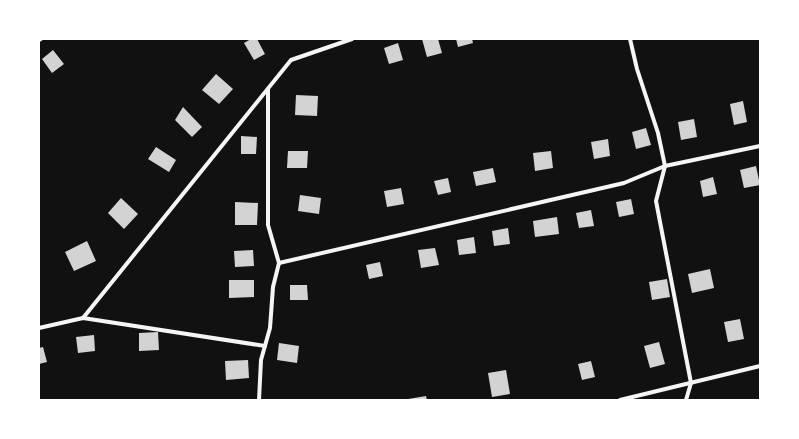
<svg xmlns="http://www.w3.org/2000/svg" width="799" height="439" font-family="Overpass,sans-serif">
	<rect width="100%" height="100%" fill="#111"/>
	<!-- building -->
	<g fill="#d3d3d3">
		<path d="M251,39H257L265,54L254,60L244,43Z"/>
		<path d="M422,39H438L442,53L427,57Z"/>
		<path d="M456,39H472L473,43L458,47Z"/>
		<path d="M398,43L403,60L389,64L384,48Z"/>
		<path d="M53,50L64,64L52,73L42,59Z"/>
		<path d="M216,74L233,89L219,104L202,90Z"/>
		<path d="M296,95L318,96L317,116L295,115Z"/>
		<path d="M743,101L747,122L734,125L730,104Z"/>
		<path d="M183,107L202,127L192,137L175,120Z"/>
		<path d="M694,119L697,137L681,140L678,122Z"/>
		<path d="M646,128L651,145L636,149L632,132Z"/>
		<path d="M241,136L257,137L256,154H241Z"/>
		<path d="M608,139L610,156L594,159L591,142Z"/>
		<path d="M156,147L176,160L169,172L148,159Z"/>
		<path d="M288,151H308L307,168H287Z"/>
		<path d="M551,151L553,168L535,171L533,153Z"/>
		<path d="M756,166L760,185L744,188L740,170Z"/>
		<path d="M493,168L496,182L476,186L473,172Z"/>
		<path d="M713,177L717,194L703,197L700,181Z"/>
		<path d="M448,178L451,192L438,195L434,181Z"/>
		<path d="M401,188L404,204L387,207L384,191Z"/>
		<path d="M300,195L321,198L319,214L298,211Z"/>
		<path d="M121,198L138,214L124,229L108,213Z"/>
		<path d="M631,199L634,214L619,217L616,202Z"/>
		<path d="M235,202L258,203L257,225H235Z"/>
		<path d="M591,210L594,226L579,228L576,213Z"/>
		<path d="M557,217L559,234L535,237L533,221Z"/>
		<path d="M508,228L510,244L494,246L492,231Z"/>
		<path d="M474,237L476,253L459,255L457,240Z"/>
		<path d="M87,241L96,261L74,271L65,252Z"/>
		<path d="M435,248L439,265L421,268L418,250Z"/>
		<path d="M253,250L254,266L235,267L234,251Z"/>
		<path d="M380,262L383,276L369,279L366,265Z"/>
		<path d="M710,269L714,288L692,293L688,274Z"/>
		<path d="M667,279L670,297L652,300L649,282Z"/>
		<path d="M229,280H254V297L229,298Z"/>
		<path d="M290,285H307L308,300H290Z"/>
		<path d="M740,319L744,339L728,342L724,322Z"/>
		<path d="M158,332L159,350L139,351V333Z"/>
		<path d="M94,335L95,351L78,353L76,337Z"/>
		<path d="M659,342L665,364L650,368L644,346Z"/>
		<path d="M279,343L299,346L297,363L277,360Z"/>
		<path d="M43,347L47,362L39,364V348Z"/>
		<path d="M248,360L249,378L226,380L225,361Z"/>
		<path d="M591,361L595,377L582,380L578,364Z"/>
		<path d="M506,370L510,394L492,397L488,373Z"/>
		<path d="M426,396L427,400H408V399Z"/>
	</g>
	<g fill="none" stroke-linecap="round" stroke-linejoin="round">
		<!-- minor -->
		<g stroke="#f5f5f5" stroke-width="4">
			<path d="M630,39L637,69L658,133L665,166L656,201L691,383L686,400"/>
			<path d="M39,40L41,39"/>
			<path d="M279,263L624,183L665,166L760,146"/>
			<path d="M83,318L291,60L352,39"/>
			<path d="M39,328L83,318L265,346"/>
			<path d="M259,400L261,360L270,328L273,287L279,263L268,225V90"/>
			<path d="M620,400L760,366"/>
		</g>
	</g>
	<!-- border -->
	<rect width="799" height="439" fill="none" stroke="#ffffff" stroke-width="80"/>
</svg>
